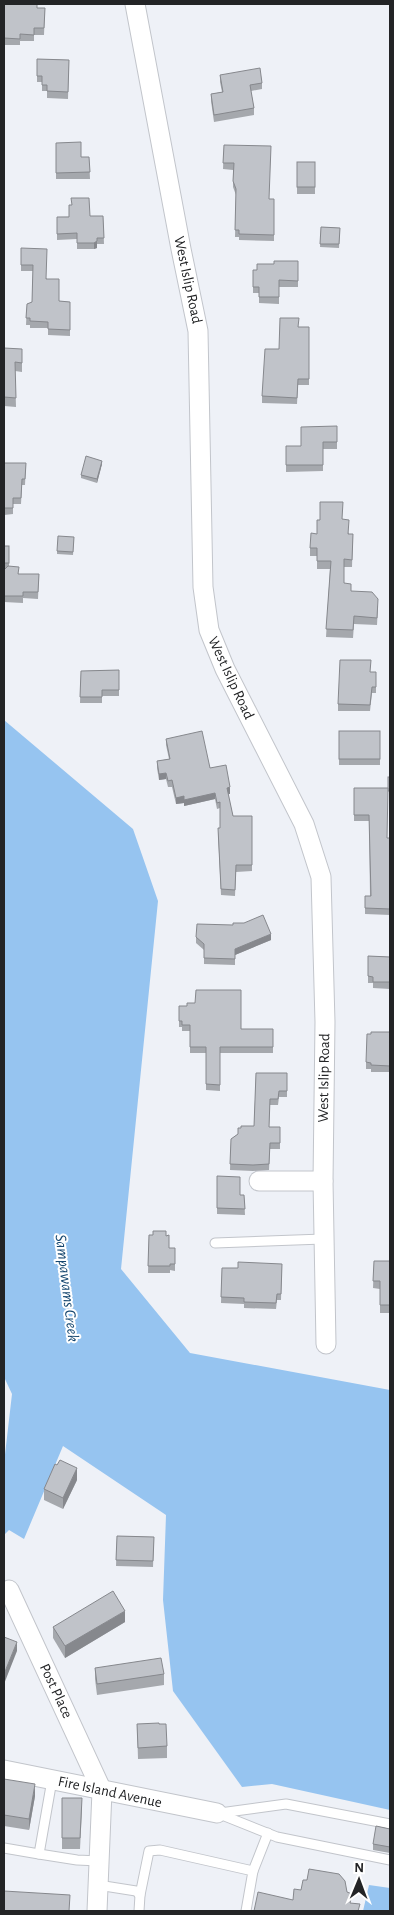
<svg xmlns="http://www.w3.org/2000/svg" width="394" height="1915" font-family="'Alegreya Sans',sans-serif">
	<rect width="100%" height="100%" fill="#eef1f7"/>
	<!-- water -->
	<g fill="#96c4f0">
		<path d="M4,720L133,829L158,901L121,1269L190,1353L390,1390V1810L272,1784L242,1787L173,1691L163,1600L166,1515L63,1446L24,1539L9,1530L4,1535V1463L12,1394L4,1377Z"/>
		<path d="M369,1885L390,1888V1911H363Z"/>
	</g>
	<g fill="none" stroke-linecap="round" stroke-linejoin="round">
		<defs>
			<g id="lane">
				<path d="M215,1243L323,1239"/>
				<path d="M217,1813L277,1837L390,1860"/>
				<path d="M220,1813L286,1804L390,1824"/>
				<path d="M4,1848L39,1854L52,1780"/>
				<path d="M39,1854L77,1860L99,1861"/>
				<path d="M253,1871L268,1833"/>
				<path d="M98,1885L136,1891L140,1895"/>
				<path d="M139,1911L140,1895L149,1851L160,1850L253,1871L246,1911"/>
			</g>
			<g id="street">
				<path d="M135,4L181,249L198,331L203,587L209,630L225,669L304,824L321,877L325,1022L323,1181L326,1344"/>
				<path d="M259,1181H323"/>
				<path d="M9,1590L102,1791L97,1911"/>
				<path d="M4,1770L217,1813"/>
			</g>
		</defs>
		<!-- lane casing -->
		<use href="#lane" stroke="#c2c5cb" stroke-width="11"/>
		<!-- street casing -->
		<use href="#street" stroke="#c2c5cb" stroke-width="21"/>
		<!-- lane -->
		<use href="#lane" stroke="#fff" stroke-width="9"/>
		<!-- street -->
		<use href="#street" stroke="#fff" stroke-width="19"/>
	</g>
	<!-- wall -->
	<g fill="#a5a8ad">
		<path d="M4,4L37,8H45L44,35H34V41H20V45H4Z"/>
		<path d="M37,59L69,60L68,99L47,98V91H42V82H37Z"/>
		<path d="M220,75L262,83V89L251,91L254,108V115L214,122L211,101V94L222,92L220,82Z"/>
		<path d="M56,143L81,157H89L90,179H56Z"/>
		<path d="M224,145L269,199H274V241L239,240V237H235L236,195L233,187V170L223,169Z"/>
		<rect x="297" y="162" width="18" height="32"/>
		<path d="M103,216L104,244H97V248L94,249H77V239L57,240V217Z"/>
		<path d="M321,227L340,228L339,248L320,247Z"/>
		<path d="M21,248L47,279L59,301L70,302V336L48,335V328H30V325H26L27,304L32,302L33,271H21Z"/>
		<path d="M298,261V287H279V304L259,303V293H253V287L257,270L274,264Z"/>
		<path d="M299,327H309V385H298L297,404L262,403V396L279,349Z"/>
		<path d="M4,348L22,358V372L15,371L16,407L4,406Z"/>
		<path d="M337,426V449H323V471L286,472V446H301Z"/>
		<path d="M4,463H26L25,485H22L21,504H13V514L4,515Z"/>
		<path d="M102,464L97,483L81,478V475Z"/>
		<path d="M342,519L349,534H353L352,567H344V583L351,591L378,606L377,625L354,624L353,638L326,637L330,569H317V556H310V548L317,534Z"/>
		<path d="M74,537L73,555L57,554V551Z"/>
		<path d="M4,546H9V566L19,574H39L38,599L23,598V603L4,602V570L5,569H4Z"/>
		<path d="M119,670V696H102V703H80L81,671Z"/>
		<path d="M371,672H376V693H372L370,711H338V704Z"/>
		<rect x="339" y="731" width="41" height="34"/>
		<path d="M166,739L210,768L230,794H228L233,816H252V871L236,872L235,896L221,895L218,834L220,828V808L217,809L215,799L184,806V803L176,804L172,787H168L166,779L159,780L157,768V761L169,759L166,745Z"/>
		<path d="M354,788L387,838H390V932V915L365,914V896H370L369,821H354Z"/>
		<path d="M244,923L271,940L235,955V965L204,964V950L196,943V937L233,925Z"/>
		<path d="M368,956L390,957V989L373,988V983H368Z"/>
		<path d="M179,1006L241,1029H273V1053H220V1091L206,1090V1053H190V1031H182V1027H179Z"/>
		<path d="M390,1032V1072H371V1069H366V1062Z"/>
		<path d="M256,1073H287V1097H279L278,1105H270L269,1127L280,1134V1149H270L269,1170L253,1171L230,1170L231,1139L238,1134L241,1128L254,1126Z"/>
		<path d="M217,1176L240,1195H244L245,1215L217,1214Z"/>
		<path d="M149,1235L166,1236L169,1248H175V1271L170,1270V1273H148Z"/>
		<path d="M374,1261H390V1313H380V1289L373,1288Z"/>
		<path d="M282,1264L281,1300H277L276,1309L244,1308V1304L221,1303L222,1268H238Z"/>
		<path d="M77,1480L63,1509L44,1500V1489Z"/>
		<path d="M117,1536L154,1537L153,1567L116,1566Z"/>
		<path d="M125,1622L65,1658L53,1638V1627Z"/>
		<path d="M95,1668L164,1674V1685L97,1695L95,1679Z"/>
		<path d="M137,1724H159L167,1746V1758L138,1759Z"/>
		<path d="M4,1779L35,1796L29,1830L4,1826Z"/>
		<path d="M62,1798L82,1809L80,1849H62Z"/>
		<path d="M390,1829V1853L373,1850V1844Z"/>
	</g>
	<!-- shaded-wall -->
	<g fill="#86888d">
		<path d="M97,241V248L94,249V243Z"/>
		<path d="M102,461V464L97,483V479Z"/>
		<path d="M166,773V779L159,780V774Z"/>
		<path d="M230,787V794H227V788Z"/>
		<path d="M215,793V799L184,806V800Z"/>
		<path d="M184,796V803L176,804V798Z"/>
		<path d="M271,934V940L235,955V949Z"/>
		<path d="M77,1468V1480L63,1509V1498Z"/>
		<path d="M125,1611V1622L65,1658V1646Z"/>
		<path d="M17,1642V1651L4,1684V1674Z"/>
		<path d="M35,1784V1796L29,1830V1819Z"/>
	</g>
	<!-- building -->
	<g fill="#c0c3c9" stroke="#86888d">
		<path d="M4,4H37V8H45L44,28H34V35L20,34V39L4,38Z"/>
		<path d="M37,59L69,60L68,92L47,91V85H42V76H37Z"/>
		<path d="M260,68L262,83L250,85L254,108L214,115L211,94L223,92L220,75Z"/>
		<path d="M81,142V157H89L90,172L56,173V143Z"/>
		<path d="M224,145L271,146L269,199H274V235L239,234V230H235L236,189L233,181L234,163H223Z"/>
		<rect x="297" y="162" width="18" height="25"/>
		<path d="M71,198H89L90,216H103L104,238H97V241L94,243H77V233L57,234V217H69V205H72Z"/>
		<path d="M321,227L340,228L339,244H320Z"/>
		<path d="M21,248L47,249L46,279H59V301L70,302V330L48,329V322L30,321V318H26L27,304L32,302L33,265H21Z"/>
		<path d="M274,261H298V281L279,280V297H259V287H253V270H257V264H274Z"/>
		<path d="M280,318H299L298,327H309V379H298L297,398L262,396L265,349H279Z"/>
		<path d="M4,348L22,349V363L15,362L16,398L4,397Z"/>
		<path d="M337,426V442H323V465H286V446H301V427Z"/>
		<path d="M86,456L102,461L97,479L81,475Z"/>
		<path d="M4,463H26L25,479H22L21,498H13V508H4Z"/>
		<path d="M320,502H343L342,519L349,520L348,534H353L352,560L344,559V583L351,584V591L372,592L378,599L377,618L354,616L353,630L326,629L331,561H317V548H310L311,533L317,534V520H320Z"/>
		<path d="M58,536L74,537L73,552L57,551Z"/>
		<rect x="4" y="546" width="5" height="17"/>
		<path d="M8,566L19,567L18,574H39L38,592H23V596H4V570Z"/>
		<path d="M340,660H371L370,672H376V687H372L370,705L338,704Z"/>
		<path d="M119,670V690H102V697H80L81,671Z"/>
		<path d="M202,731L210,768L226,765L230,787L227,788L233,816H252V865H236L235,890L221,889L218,828H220V802L217,803L215,793L184,800V796L176,798L172,780L168,781L166,773L159,774L157,761L170,759L166,739Z"/>
		<rect x="339" y="731" width="41" height="28"/>
		<rect x="388" y="777" width="2" height="14"/>
		<path d="M354,788H388L387,838H390V926V909L365,908V896H371L369,815H354Z"/>
		<path d="M263,915L271,934L235,949V959L204,958V944L196,937L197,924L233,925V923H244Z"/>
		<path d="M368,956L390,957V982H373V977L368,976Z"/>
		<path d="M196,990H241V1029H273V1047H220V1085L206,1084V1047H190V1025H182V1021H179V1006H187V1003H195Z"/>
		<path d="M371,1032H390V1066L371,1065V1063L366,1062L367,1034H371Z"/>
		<path d="M256,1073H287V1091H279L278,1099H270L269,1127H280V1143H270L269,1164L253,1165L230,1164L231,1139L238,1134V1128H241V1126H254Z"/>
		<path d="M217,1176L240,1177V1195H244L245,1209L217,1208Z"/>
		<path d="M153,1231H166V1236L169,1235V1248H175V1264H170V1266H148L149,1235H153Z"/>
		<path d="M374,1261H390V1305H380V1281H373Z"/>
		<path d="M238,1262L282,1264L281,1294H277L276,1303L244,1302V1298L221,1297L222,1268H238Z"/>
		<path d="M60,1460L77,1468L63,1498L44,1489L55,1464L57,1465Z"/>
		<path d="M117,1536L154,1537L153,1561L116,1560Z"/>
		<path d="M113,1591L125,1611L65,1646L53,1627Z"/>
		<path d="M4,1637L17,1642L4,1674Z"/>
		<path d="M161,1658L164,1674L97,1684L95,1668Z"/>
		<path d="M159,1723V1724H166L167,1746L138,1748L137,1724Z"/>
		<path d="M4,1779L35,1784L29,1819L4,1815Z"/>
		<path d="M62,1798H82L80,1838H62Z"/>
		<path d="M376,1826L390,1829V1847L373,1844Z"/>
		<path d="M309,1869L339,1874L345,1881L347,1892L352,1894L350,1903L360,1904L358,1911H254L258,1892L293,1900L294,1889L301,1890L303,1880H307Z"/>
		<path d="M4,1891L70,1895L69,1911H4Z"/>
	</g>
	<g text-anchor="middle" dominant-baseline="central" stroke-width="4" stroke-linejoin="round" paint-order="stroke">
		<!-- street labels -->
		<g font-size="15" fill="#232426" stroke="#fff">
			<text transform="translate(188 280) rotate(78)">West Islip Road</text>
			<text transform="translate(231 678) rotate(65)">West Islip Road</text>
			<text transform="translate(324 1078) rotate(-89)">West Islip Road</text>
			<text transform="translate(56 1691) rotate(65)">Post Place</text>
			<text transform="translate(110 1792) rotate(12)">Fire Island Avenue</text>
		</g>
		<!-- water labels -->
		<g font-size="16" font-style="italic" fill="#14466f" stroke="#fff">
			<text transform="translate(67 1288) rotate(83)">Sampawams Creek</text>
		</g>
	</g>
	<!-- border -->
	<rect width="394" height="1915" fill="none" stroke="#232426" stroke-width="10"/>
	<!-- north arrow -->
	<g transform="translate(359 1880) rotate(1)" stroke="#ffffff" stroke-width="4" paint-order="stroke">
	<path d="M0-4L9 19L0 12L-9 19Z" fill="#232426"/>
	<text y="-8" font-size="14" font-weight="bold" text-anchor="middle" fill="#232426">N</text>
	</g>
</svg>
